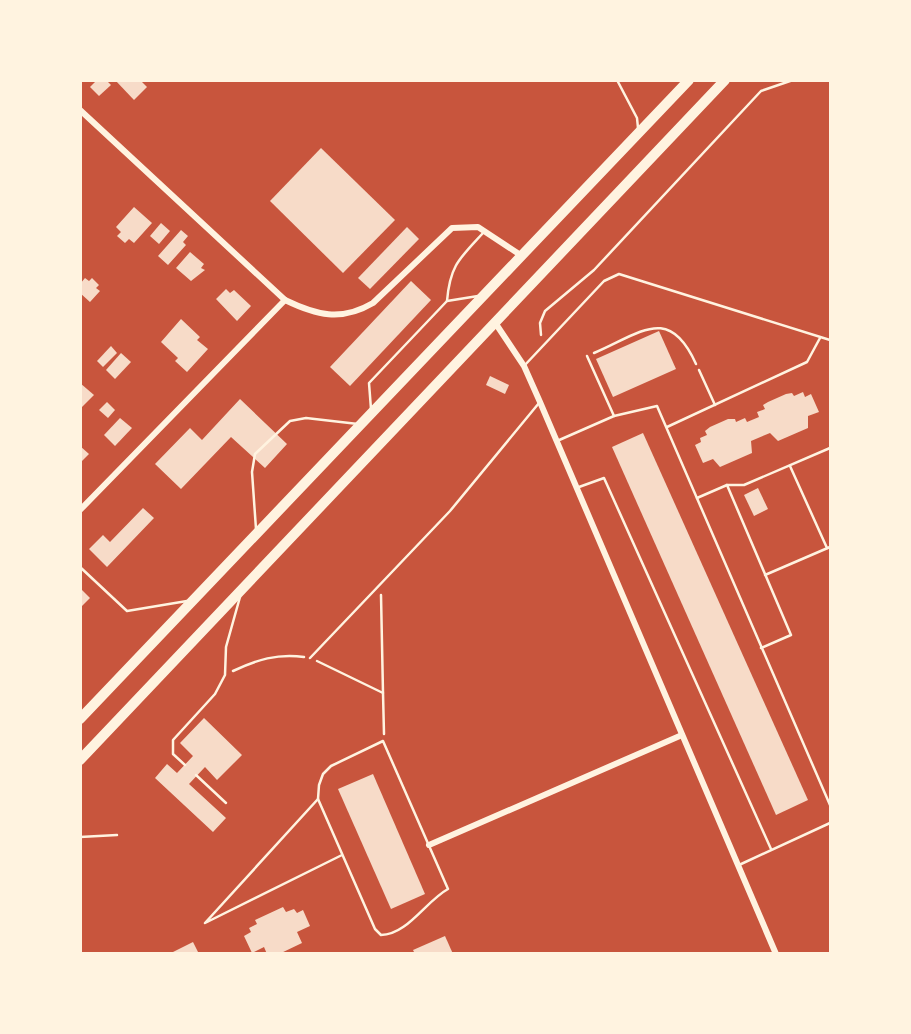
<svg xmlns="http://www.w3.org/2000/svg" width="911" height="1034" font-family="Roboto,sans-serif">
	<rect width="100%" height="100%" fill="#c8553d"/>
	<!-- building -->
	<g fill="#f7dbc8">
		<path d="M97,80H106L111,85L99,96L90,87Z"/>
		<path d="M115,80H140L147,87L134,100Z"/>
		<path d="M321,148L395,220L343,273L270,201Z"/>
		<path d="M134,207L152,223L134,243L129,239L125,243L117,236L121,232L116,227Z"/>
		<path d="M161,223L170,231L159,244L150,236Z"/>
		<path d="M407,227L419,239L370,289L358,278Z"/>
		<path d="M181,230L188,236L183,242L186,245L168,265L158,256Z"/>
		<path d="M190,252L204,264L201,268L205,270L191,281L176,268Z"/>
		<path d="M85,278L89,281L92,278L99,285L96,288L100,291L90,302L80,293V284Z"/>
		<path d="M411,281L431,300L350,386L330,367Z"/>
		<path d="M226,289L230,293L234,290L251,306L237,321L216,299Z"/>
		<path d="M181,319L200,337L197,340L208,349L187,372L175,361L178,358L161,342Z"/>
		<path d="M659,331L676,369L613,397L596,359Z"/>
		<path d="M111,346L117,353L103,367L97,361Z"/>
		<path d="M121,353L131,362L115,379L106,370Z"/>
		<path d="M490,376L509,385L505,394L486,385Z"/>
		<path d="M80,383L94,395L80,409Z"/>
		<path d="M803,392L805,397L811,394L819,412L808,416V428L778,441L770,433L751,441L752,453L720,467L713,459L703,463L695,445L701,442L700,438L707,435L705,431L710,427L728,419H735L736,422L745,418L747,422L759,417L757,412L765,409L763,405L768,402L786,394L792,393L794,396Z"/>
		<path d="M240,399L287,444L265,468L231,437L181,489L155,464L190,428L202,440Z"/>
		<path d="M107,402L115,410L108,418L99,410Z"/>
		<path d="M120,418L132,428L115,446L104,435Z"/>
		<path d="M643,433L808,800L776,815L612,447Z"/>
		<path d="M80,446L89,454L80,463Z"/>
		<path d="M758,488L768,509L754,516L744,495Z"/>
		<path d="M143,508L154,518L107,567L89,549L103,535L110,542Z"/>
		<path d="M80,588L90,598L80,608Z"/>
		<path d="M204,718L242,755L217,780L205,767L189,784L226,818L213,832L155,778L167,764L177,773L193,756L180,743Z"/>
		<path d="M373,774L425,894L391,909L338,789Z"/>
		<path d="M283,907L286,912L294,909L297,913L303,910L310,926L297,932L302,943L279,954H267L264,947L252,953L244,936L251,932L249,928L257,924L255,920Z"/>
		<path d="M445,936L453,954H415L413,950Z"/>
		<path d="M193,942L199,954H169Z"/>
	</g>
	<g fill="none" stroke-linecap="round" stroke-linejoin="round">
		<!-- path -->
		<g stroke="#fff3e0" stroke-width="2.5">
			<path d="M541,335L540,323L545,311L594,270L761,91L793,80"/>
			<path d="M594,353C641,333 669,304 696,364"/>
			<path d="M381,595L383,693"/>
			<path d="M317,661L383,693L384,734"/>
			<path d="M233,671C256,660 278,653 304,657"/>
		</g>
		<!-- service -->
		<g stroke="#fff3e0" stroke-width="2.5">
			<path d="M617,80L637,118L638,128"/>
			<path d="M447,301C450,265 460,258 483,233"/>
			<path d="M587,356L614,416"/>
			<path d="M524,366L604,281L619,274L830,340"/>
			<path d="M699,370L715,405"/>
			<path d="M371,409L369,383L447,301L478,296"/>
			<path d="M667,427L807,362L820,338"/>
			<path d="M557,441L614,416L657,406L830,805"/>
			<path d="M790,466L827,548"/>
			<path d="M727,485L791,635L761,648"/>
			<path d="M579,487L604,478L771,849"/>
			<path d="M697,498L727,485H744L830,448"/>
			<path d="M256,529L252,472L255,454L290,421L306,418L358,424"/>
			<path d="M80,567L127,611L187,601"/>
			<path d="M765,575L830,547"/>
			<path d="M310,658L450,511L539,403"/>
			<path d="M383,741L448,889C426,901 407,935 381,935L375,929L318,799L319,785L323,774L331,766Z"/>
			<path d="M185,765L173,754V740L215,694L225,675L226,647L240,597"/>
			<path d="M196,775L226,803"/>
			<path d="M318,799L205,923L342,855"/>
			<path d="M80,837L117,835"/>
			<path d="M739,865L830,823"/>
		</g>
		<!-- minor -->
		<g stroke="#fff3e0" stroke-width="6">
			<path d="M80,110L285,300C316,315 341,322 373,303L452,228L478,227L522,256"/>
			<path d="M496,324L524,366L540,402L776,954"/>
			<path d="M80,510L285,300"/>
			<path d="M429,845L682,735"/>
		</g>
		<!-- trunk -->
		<g stroke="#fff3e0" stroke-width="10">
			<path d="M80,719L689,80"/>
			<path d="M80,760L725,80"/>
		</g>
	</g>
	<!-- border -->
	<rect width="911" height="1034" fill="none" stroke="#fff3e0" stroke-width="164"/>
</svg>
